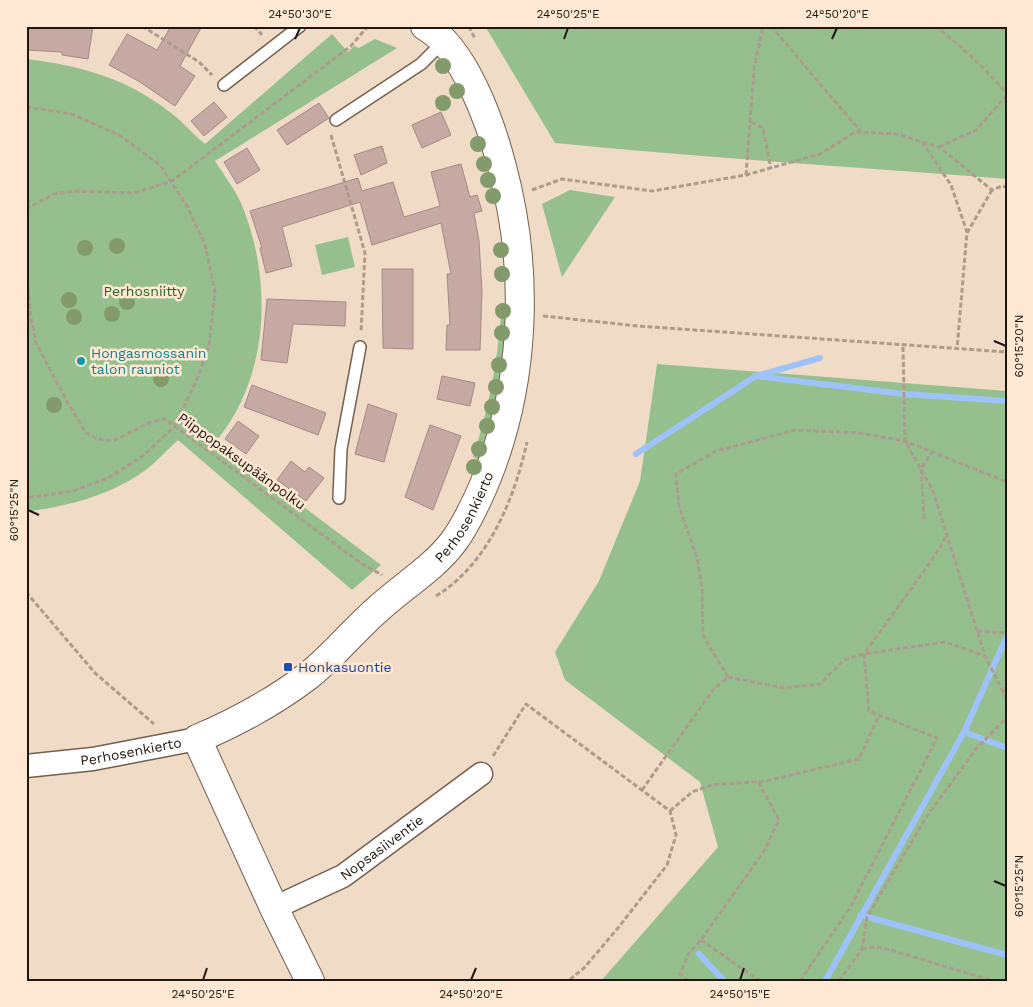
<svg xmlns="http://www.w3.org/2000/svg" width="1033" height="1007" font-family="'Work Sans',sans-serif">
	<rect width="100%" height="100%" fill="#f0dbc7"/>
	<!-- green -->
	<g fill="#95c08e">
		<path d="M485,26H1007V179C856,167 706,158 555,143Z"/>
		<path d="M332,34L348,52L354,46L359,48L375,39L397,48L215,161C224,175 234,188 241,203C273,279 270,377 216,441L381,565L352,590L178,440C169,448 161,457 152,465C115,495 72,505 26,512V59C79,65 129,79 171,113C183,122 193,134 205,144Z"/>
		<path d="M570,190L615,197L562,277L542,204Z"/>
		<path d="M348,237L355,267L322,275L315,245Z"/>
		<path d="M502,304H509C504,358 496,408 480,460L473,457C490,405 498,359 502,304Z"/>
		<path d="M657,364L1007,391V981H601L718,847L700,782L565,680L555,652L599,581L640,481Z"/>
	</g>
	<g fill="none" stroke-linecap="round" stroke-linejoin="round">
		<!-- stream -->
		<g stroke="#9ec3fc" stroke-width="6">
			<path d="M756,376L904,394L1007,401"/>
			<path d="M636,454L756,376L820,358"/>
			<path d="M964,732L1007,636"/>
			<path d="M860,915L1007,955"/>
			<path d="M699,954L724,981"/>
			<path d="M825,981L964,732L1007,748"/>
		</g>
	</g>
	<!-- building -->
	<g fill="#c6a9a3" stroke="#a58983">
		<path d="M26,26H93L88,59L62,55V52L26,50Z"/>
		<path d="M171,26H202L180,66L195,76L175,106L140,82L109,65L127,34L157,50Z"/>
		<path d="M214,102L227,117L204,136L191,121Z"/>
		<path d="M319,103L329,118L287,145L277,130Z"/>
		<path d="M441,112L451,135L422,148L412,125Z"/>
		<path d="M382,146L387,163L361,175L354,155Z"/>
		<path d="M247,148L260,170L237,184L224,162Z"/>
		<path d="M461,164L470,197L477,195L482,211L474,213L479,241L482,291L480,350H446L447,325H450L447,274H451L441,223L372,245L360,202L282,227L292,266L266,273L260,248H262L250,211L358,178L362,191L393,182L404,217L440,206L431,172Z"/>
		<path d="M382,269H413V349L383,348Z"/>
		<path d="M267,299L346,302L345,326L293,324L287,363L261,360Z"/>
		<path d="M442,376L475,383L470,406L437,399Z"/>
		<path d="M252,385L326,413L318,435L244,407Z"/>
		<path d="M368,404L397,414L384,462L355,454Z"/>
		<path d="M238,421L259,436L246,454L225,439Z"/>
		<path d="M430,425L461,436L433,510L405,497Z"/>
		<path d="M291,461L305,472L309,467L324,478L306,501L277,480Z"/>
	</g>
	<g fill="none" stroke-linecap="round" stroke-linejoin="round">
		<defs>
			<g id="lane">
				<path d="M224,85L300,26"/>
				<path d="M336,120L421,64L443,42"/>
				<path d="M339,498L341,449L360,347"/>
			</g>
			<g id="street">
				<path id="s1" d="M26,766L93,759L197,739"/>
				<path id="s2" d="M274,908L343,876L481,774"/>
			</g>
			<g id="secondary">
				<path id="s3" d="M310,981L274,908L197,739C237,722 274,702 308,676C333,656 354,630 378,609C403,586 434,568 454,541C466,525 475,505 483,487C526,387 530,271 502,167C491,124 465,49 425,26"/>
			</g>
		</defs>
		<!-- lane casing -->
		<use href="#lane" stroke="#73604f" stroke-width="14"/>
		<!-- street casing -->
		<use href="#street" stroke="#73604f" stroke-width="25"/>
		<!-- secondary casing -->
		<use href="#secondary" stroke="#73604f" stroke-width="30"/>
		<!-- path -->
		<g stroke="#ad9c8c" stroke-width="3" stroke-dasharray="5 2.5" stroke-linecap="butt">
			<path d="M142,26L199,62L212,75"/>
			<path d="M254,26L262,35"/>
			<path d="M469,26L475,39"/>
			<path d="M771,26L861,132"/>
			<path d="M935,26C961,46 986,69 1007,94"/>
			<path d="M26,107L72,114L119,135L160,165L187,206L205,245L215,292L209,345L198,377L175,426L143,456L108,478L73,491L26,498"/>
			<path d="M751,122L763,128L771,169"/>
			<path d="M331,135L365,253L361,332"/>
			<path d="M922,142L951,185L967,232L957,349"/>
			<path d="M939,147L976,130L1007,95"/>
			<path d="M746,175L754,69L763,26"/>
			<path d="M532,190L562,179L652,191L746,175L820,154L855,132L896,134L939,147L992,190L1002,186L1007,187"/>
			<path d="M26,209L54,194L74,191L134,193L172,181L351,46L368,26"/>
			<path d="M967,233L992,190"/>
			<path d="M26,266L31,318L36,343L69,405L86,433L98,439L113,441L151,422L165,419L358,561L382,575"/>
			<path d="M543,316L638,326L1007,352"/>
			<path d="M903,347L905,441L933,491L985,656L1007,699"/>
			<path d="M924,519L921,469L932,452"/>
			<path d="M26,592L95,673L154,724"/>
			<path d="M436,596C488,564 514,500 527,442"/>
			<path d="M977,631L1007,633"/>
			<path d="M728,677L703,636L702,589L697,558L679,506L676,474L716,451L795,430L860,433L905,441L1007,482"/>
			<path d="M493,756L526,704L670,811L676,835L667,865L618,928L584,968L568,981"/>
			<path d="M642,790L713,690L728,677L784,688L820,684L844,660L864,654L945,642L985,656"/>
			<path d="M670,811L692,792L711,785L766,781L859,759L879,715"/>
			<path d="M701,940L760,981"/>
			<path d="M862,949L875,947L891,950L993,981"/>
			<path d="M688,981L680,974L689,953L701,940L764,851L779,820L758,781"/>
			<path d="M800,981L851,906L937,738L869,711L864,654L932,560L947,535"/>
			<path d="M839,981L862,949L867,917L927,816L976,749L1007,717"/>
		</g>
		<!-- lane -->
		<use href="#lane" stroke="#fff" stroke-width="11"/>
		<!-- street -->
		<use href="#street" stroke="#fff" stroke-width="22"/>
		<!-- secondary -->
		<use href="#secondary" stroke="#fff" stroke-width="28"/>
	</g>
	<!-- trees -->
	<g fill="#839a6b">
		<circle cx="443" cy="66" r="8"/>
		<circle cx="457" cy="91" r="8"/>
		<circle cx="443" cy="103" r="8"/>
		<circle cx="478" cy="144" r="8"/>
		<circle cx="484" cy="164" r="8"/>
		<circle cx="488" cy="180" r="8"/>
		<circle cx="493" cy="196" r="8"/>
		<circle cx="117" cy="246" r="8"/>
		<circle cx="85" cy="248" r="8"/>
		<circle cx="501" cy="250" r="8"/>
		<circle cx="502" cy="274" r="8"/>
		<circle cx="69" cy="300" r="8"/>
		<circle cx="127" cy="302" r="8"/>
		<circle cx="503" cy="311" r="8"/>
		<circle cx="112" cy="314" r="8"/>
		<circle cx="74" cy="317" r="8"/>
		<circle cx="502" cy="333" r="8"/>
		<circle cx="499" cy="365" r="8"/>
		<circle cx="161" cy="379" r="8"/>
		<circle cx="496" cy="387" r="8"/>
		<circle cx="54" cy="405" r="8"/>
		<circle cx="492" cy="407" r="8"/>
		<circle cx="487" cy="426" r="8"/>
		<circle cx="479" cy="449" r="8"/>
		<circle cx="474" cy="467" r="8"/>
	</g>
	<!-- ticks -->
	<path fill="none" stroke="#1f1710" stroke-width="2" d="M295,39L300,28M564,39L568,28M832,39L837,28M994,341L1006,346M28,510L39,515M994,881L1006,886M203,980L207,968M471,980L476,968M740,980L744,968"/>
	<!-- markers -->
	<circle fill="#0f9aa8" stroke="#fee8d4" stroke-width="2" cx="81" cy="361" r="5"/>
	<rect fill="#1a4fb4" stroke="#fee8d4" stroke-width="2" x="283" y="662" width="10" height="10" rx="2.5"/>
	<g text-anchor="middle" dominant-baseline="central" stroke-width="5" stroke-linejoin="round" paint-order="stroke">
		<!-- park labels -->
		<g font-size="14" fill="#296520" stroke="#fee8d4">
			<text x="144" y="291">Perhosniitty</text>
		</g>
		<!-- culture labels -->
		<g font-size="14" fill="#0d838f" stroke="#fee8d4" text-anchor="start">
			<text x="91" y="353">Hongasmossanin<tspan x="91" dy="16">talon rauniot</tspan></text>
		</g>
		<!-- street labels -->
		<g font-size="14" fill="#1f1710" stroke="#fee8d4">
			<text transform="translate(242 461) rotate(36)">Piippopaksupäänpolku</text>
			<text stroke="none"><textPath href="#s3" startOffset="620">Perhosenkierto</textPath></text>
			<text stroke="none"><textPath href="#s1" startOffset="106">Perhosenkierto</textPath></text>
			<text stroke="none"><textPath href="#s2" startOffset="124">Nopsasiiventie</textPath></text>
		</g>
		<!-- transit labels -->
		<g font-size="14" fill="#164399" stroke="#fee8d4" text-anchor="start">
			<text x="298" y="667">Honkasuontie</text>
		</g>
	</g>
	<!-- border -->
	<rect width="1033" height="1007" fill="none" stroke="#fee8d4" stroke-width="55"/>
	<rect x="28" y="28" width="978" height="952" fill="none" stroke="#1f1710" stroke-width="2"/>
	<g font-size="12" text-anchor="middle" fill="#1f1710">
		<text x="300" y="18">24°50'30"E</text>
		<text x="568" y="18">24°50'25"E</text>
		<text x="837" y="18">24°50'20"E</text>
		<text transform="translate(1019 346) rotate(-90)" y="4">60°15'20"N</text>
		<text transform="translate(14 510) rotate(-90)" y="4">60°15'25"N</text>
		<text transform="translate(1019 886) rotate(-90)" y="4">60°15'25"N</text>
		<text x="203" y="998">24°50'25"E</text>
		<text x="471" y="998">24°50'20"E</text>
		<text x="740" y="998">24°50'15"E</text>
	</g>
</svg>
